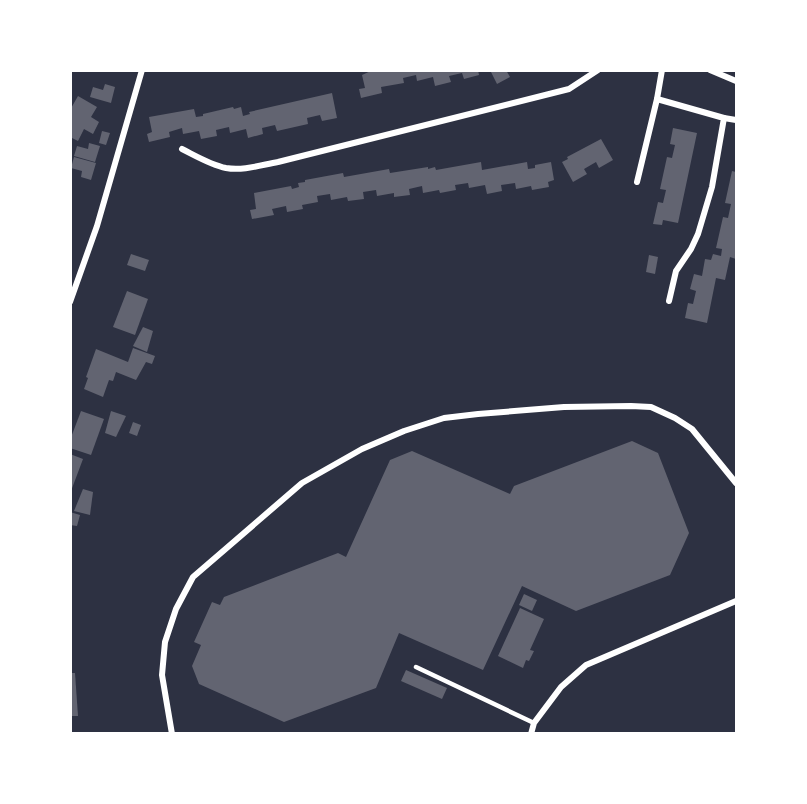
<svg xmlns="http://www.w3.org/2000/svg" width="807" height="804" font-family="'Asap Condensed',sans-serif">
	<rect width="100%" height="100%" fill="#2d3142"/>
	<!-- building -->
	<g fill="#626471">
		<path d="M373,70H478L479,75L464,79L462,73L449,76L451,82L435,86L433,77L417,81L416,75L403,78L404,83L381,87L382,93L361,98L359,89L365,88L362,75Z"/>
		<path d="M490,70H506L510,77L497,84Z"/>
		<path d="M105,84L115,87L111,103L90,97L93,87L103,90Z"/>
		<path d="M332,93L337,118L322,121L320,115L307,118L308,124L277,131L275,125L262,128L263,134L248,138L246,129L230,133L229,127L216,130L217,136L201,139L199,131L183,134L182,128L169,132L170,137L149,142L147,134L152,132L149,117L194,109L196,117L203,116V114L233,107L234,109L241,107L243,116L250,114L249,112Z"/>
		<path d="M78,96L97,107L91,117L99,122L93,134L84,129L78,141L70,137V110Z"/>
		<path d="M673,128L697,133L678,223L663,220L662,225L653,224L658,202L663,203L666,190L660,189L667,157L672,158L675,145L670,144Z"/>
		<path d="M102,131L110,133L106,145L99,143Z"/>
		<path d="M601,139L613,160L599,168L596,162L584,169L587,174L573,182L562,162L568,159L567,157Z"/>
		<path d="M89,143L100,146L95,162L74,156L77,146L88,149Z"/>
		<path d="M74,157L96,163L91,180L81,177L82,171L71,168Z"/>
		<path d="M481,162L482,170L527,162L528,169L535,168V165L551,162L554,180L548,182L549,187L532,190L531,186L516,189L515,183L501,185L502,191L487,194L485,185L469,188L468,183L455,185L456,190L440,193L439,190L423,193L422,186L409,189L410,195L394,197V193L377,196L376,190L363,192L364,199L348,201L347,197L331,200L330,194L317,196L318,202L302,205L303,209L287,212L286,206L272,209L274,215L252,219L250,210L256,209L254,193L291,186L292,189L299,187L298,183L305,182V180L343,173L344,177L389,169L390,173L428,167V169L435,167L436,170Z"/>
		<path d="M732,171L736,172V259L730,257L725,280L716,278L707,323L685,318L688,303L693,304L696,291L690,289L694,274L702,276L705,259L711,260L713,254L721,256L722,249L716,248L723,217L728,218L731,204L725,203Z"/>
		<path d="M131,254L149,260L145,271L127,265Z"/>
		<path d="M649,255L658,257L655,274L646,272Z"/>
		<path d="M127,291L148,299L135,335L113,327Z"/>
		<path d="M143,327L153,331L147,352L133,346Z"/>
		<path d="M133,348L155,356L152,364L146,362L136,380L116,372L113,381L109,380L103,397L84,389L88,378L86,377L96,349L128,362Z"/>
		<path d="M81,411L104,419L91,455L70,448V440Z"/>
		<path d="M111,411L126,416L116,437L105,433Z"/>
		<path d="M133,422L141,425L137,436L129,433Z"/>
		<path d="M632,441L658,453L689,533L670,575L576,611L522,586L483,670L399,633L376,688L284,722L199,684L192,666L201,645L194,642L212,602L220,605L224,597L338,553L346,557L390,460L412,451L510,494L514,486Z"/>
		<path d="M70,454L83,459L71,491H70Z"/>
		<path d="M83,489L93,492L90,515L74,511Z"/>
		<path d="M70,512L80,515L77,526L70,525Z"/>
		<path d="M524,594L537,600L532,611L519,605Z"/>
		<path d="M520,608L544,619L530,650L534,651L529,661L526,660L523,668L498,656Z"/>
		<path d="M406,670L447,688L442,699L401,681Z"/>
		<path d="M70,673H75L78,716H70Z"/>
	</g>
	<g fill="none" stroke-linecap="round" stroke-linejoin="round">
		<!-- service -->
		<path stroke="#fff" stroke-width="4.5" d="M416,667L534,723"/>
		<!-- minor -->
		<g stroke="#fff" stroke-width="6">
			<path d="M662,70L657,99L724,118L712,187L698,234L691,249L676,271L669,301"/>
			<path d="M710,70L736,81"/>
			<path d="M724,118L736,120"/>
			<path d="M182,149C196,156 211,165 226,168C243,171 261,165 278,162L569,89L598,70"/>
			<path d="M637,182L657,99"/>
			<path d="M70,302L97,226L142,70"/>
			<path d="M172,734L162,675L165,642L176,609L193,577L302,483L362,449L404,431L444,418L478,414L564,407L631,406L651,407L675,418L692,429L736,483"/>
			<path d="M531,734L534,723L561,687L586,665L736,601"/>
		</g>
	</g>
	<!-- border -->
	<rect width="807" height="804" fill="none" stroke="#ffffff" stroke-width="144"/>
</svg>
